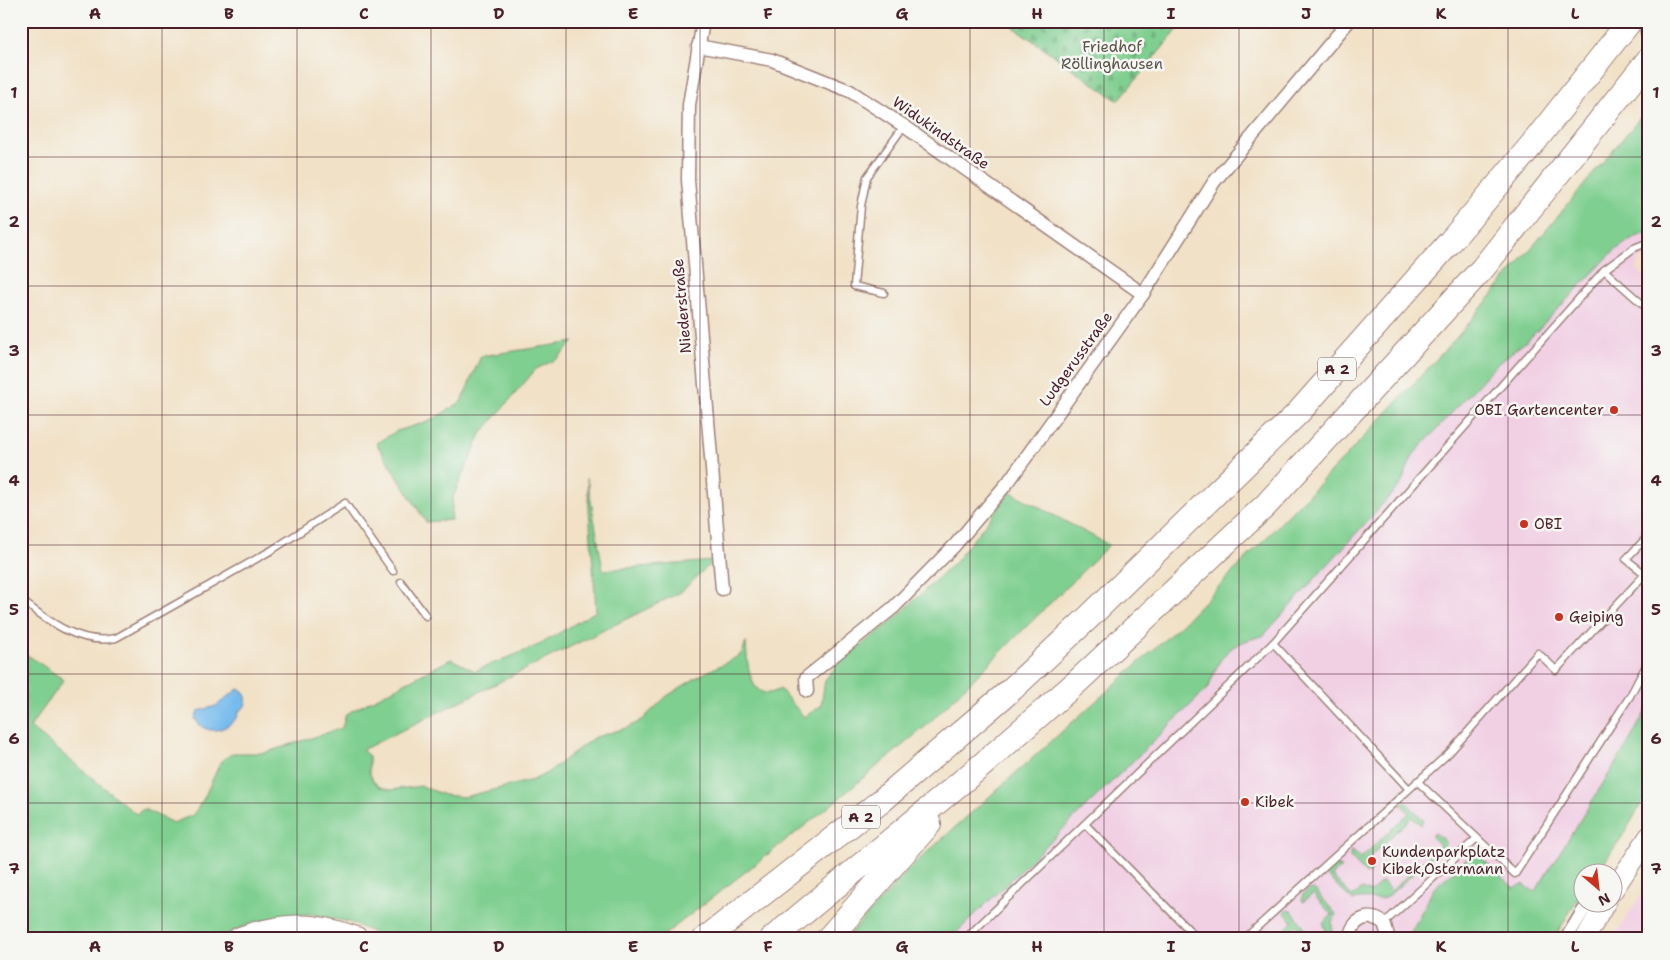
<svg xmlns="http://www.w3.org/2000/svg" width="1670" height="960" font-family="'Shantell Sans',sans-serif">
	<defs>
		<pattern id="cemetery-stones" width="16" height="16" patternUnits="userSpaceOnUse" patternTransform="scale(1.25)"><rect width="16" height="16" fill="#7fcf90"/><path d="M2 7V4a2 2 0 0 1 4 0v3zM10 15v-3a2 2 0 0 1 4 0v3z" fill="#6fb17c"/></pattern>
	</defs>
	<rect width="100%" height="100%" fill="#f6f6f2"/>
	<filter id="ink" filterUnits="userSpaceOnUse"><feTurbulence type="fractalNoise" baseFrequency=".02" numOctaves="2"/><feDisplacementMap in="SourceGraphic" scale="10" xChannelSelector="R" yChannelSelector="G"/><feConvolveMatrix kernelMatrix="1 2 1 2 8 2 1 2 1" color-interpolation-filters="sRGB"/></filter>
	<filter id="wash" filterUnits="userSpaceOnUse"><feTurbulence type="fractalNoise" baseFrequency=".0096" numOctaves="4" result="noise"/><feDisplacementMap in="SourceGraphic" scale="20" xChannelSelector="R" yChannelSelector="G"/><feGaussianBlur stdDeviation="1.12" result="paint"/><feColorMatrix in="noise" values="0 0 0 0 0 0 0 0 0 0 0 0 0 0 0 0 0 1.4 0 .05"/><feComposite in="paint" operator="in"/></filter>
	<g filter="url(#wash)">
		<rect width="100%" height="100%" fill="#f1e1c6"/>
		<!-- built -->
		<g fill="#f1d0e4">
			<path d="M1649,232V255L1638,260L1637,270L1649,280V705L1629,742L1535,892L1521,885L1518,888L1510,886L1418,916L1408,939H950L1209,687L1217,661L1242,640L1263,636L1401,484L1413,455L1497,364L1529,339L1612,253L1631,239Z"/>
			<path d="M1649,882V939H1613Z"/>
		</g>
		<!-- green -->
		<g fill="#7fcf90" stroke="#64775e">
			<path d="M1649,107V232L1631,239L1612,253L1529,339L1497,364L1413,455L1401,484L1263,636C1228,644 1220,654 1209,687L950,939H845L913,865L1182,624L1347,455L1458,336Z"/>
			<path d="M574,342L557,359L536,369L481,434L453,497L451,520L426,522L376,443L397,431L430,421L461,402L481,356Z"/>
			<path d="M587,478L603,570L713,561L681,592L362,750L369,756V771L373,781L380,787L390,790L422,786L444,795L464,797L533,780L547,773L593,738L629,727L642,720L667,696L699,676L739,656L743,651L746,642C747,661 749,707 780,689L804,717L821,706L825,680L839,662L890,623L955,562L1011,492L1109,545L927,725L825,810L659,939H388L349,922L311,914L281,916L256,922L215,939H21V654L23,652L64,680L30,727L136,814L144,809L173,823L193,815L204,798L221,761L233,753H264L342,728L346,714L451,659L475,671L539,645L596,611Z"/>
			<path d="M1649,705V790L1624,834L1597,872H1582V891L1554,939H1411L1409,936L1434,888L1475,852L1514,888L1523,884L1535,892L1629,742Z"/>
			<path d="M1406,802L1423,819L1421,825L1412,817L1364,862L1372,871L1366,874L1350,857L1351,850L1361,858L1409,813L1401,804Z"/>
			<path d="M1435,833L1445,841V845L1386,898C1375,901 1361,896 1353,901L1327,876L1328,871L1334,865L1341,867L1332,876L1353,897L1362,889L1371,893L1382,881L1391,891L1440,845L1431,836Z"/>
			<path d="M1314,889L1336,914L1332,922V939H1321L1326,931L1323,923L1332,915L1313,894L1303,902L1302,901V895L1308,890Z"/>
			<path d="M1287,910L1292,911L1307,931L1305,934L1296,925L1282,939H1274L1293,922L1284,912Z"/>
		</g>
		<!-- cemetery -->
		<path fill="url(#cemetery-stones)" stroke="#64775e" d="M1005,21H1185L1118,101Z"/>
		<!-- water -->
		<path fill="#76bbed" stroke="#606d8c" d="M238,689L243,691C249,698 247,708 238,712L239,715C228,730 207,738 195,719L198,711L216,706Z"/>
	</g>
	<g filter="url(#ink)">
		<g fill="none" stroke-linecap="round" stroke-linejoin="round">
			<defs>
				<g id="lane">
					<path d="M1604,270L1649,310"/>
					<path d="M884,293L854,286L861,206L867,177L904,126"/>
					<path d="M401,582L426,616"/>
					<path d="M21,600C48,621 81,646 116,638L272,550L345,503L393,571"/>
					<path d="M1273,643L1408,788"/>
					<path d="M1417,781L1477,838"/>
					<path d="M1086,825L1198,939"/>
					<path d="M1384,923L1477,838L1515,874L1630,696L1649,660"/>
					<path d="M965,939L1273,643L1604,270L1634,248L1649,242"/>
					<path d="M1244,939L1449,753L1538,653L1556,670L1645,574L1626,559L1649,535"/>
				</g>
				<g id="street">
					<path d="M703,21L689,105L688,180L722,589"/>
					<path d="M1644,21L1649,38"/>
					<path d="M698,46L772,60L850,91L904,126L1143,294"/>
					<path d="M807,691L806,678L894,607L955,545L1009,481L1143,294L1214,182L1349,21"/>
					<path d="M1350,939C1351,919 1369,912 1384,923L1389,939"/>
					<path d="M1566,939L1583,911L1591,902"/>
				</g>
				<g id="secondary">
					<path d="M1612,892L1649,836"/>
					<path d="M1585,939L1606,902"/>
				</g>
				<g id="highway">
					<path d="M240,939C284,924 312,923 356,939"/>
					<path d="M705,939L880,802L1012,689L1090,616L1299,412L1450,242L1535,141L1630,21"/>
					<path d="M772,939L982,765L1078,681L1266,505L1483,268L1649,59"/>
					<path d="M828,939L929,824"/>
				</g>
			</defs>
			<!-- lane casing -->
			<use href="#lane" stroke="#9e8078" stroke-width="9"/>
			<!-- street casing -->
			<use href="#street" stroke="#9e8078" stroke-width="15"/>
			<!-- secondary casing -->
			<use href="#secondary" stroke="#9e8078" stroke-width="21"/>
			<!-- highway casing -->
			<use href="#highway" stroke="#9e8078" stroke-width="26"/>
			<!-- lane -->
			<use href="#lane" stroke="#fff" stroke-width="6"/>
			<!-- street -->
			<use href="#street" stroke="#fff" stroke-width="12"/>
			<!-- secondary -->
			<use href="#secondary" stroke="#fff" stroke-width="19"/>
			<!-- highway -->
			<use href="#highway" stroke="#fff" stroke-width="24"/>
		</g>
	</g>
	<!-- grid -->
	<path fill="none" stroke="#4a1f2b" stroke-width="1" stroke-opacity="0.55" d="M162,21V939M297,21V939M431,21V939M566,21V939M700,21V939M835,21V939M970,21V939M1104,21V939M1239,21V939M1373,21V939M1508,21V939M21,157H1649M21,286H1649M21,415H1649M21,545H1649M21,674H1649M21,803H1649"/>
	<!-- markers -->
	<g fill="#c8321e" stroke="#f6f6f2" stroke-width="2">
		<circle cx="1614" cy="410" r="5"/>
		<circle cx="1524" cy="524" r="5"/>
		<circle cx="1559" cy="617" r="5"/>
		<circle cx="1245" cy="802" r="5"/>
		<circle cx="1372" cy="861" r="5"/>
	</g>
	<g text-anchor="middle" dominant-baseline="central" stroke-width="5" stroke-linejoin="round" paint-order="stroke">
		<!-- shield labels -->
		<g fill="#f6f6f2" stroke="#7e6067" stroke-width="1">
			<rect x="1318" y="357.5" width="38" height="23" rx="4"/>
			<rect x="842" y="805.5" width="38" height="23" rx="4"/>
		</g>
		<g font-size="14" font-weight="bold" fill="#4a1f2b">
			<text x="1337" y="369">A 2</text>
			<text x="861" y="817">A 2</text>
		</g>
		<!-- park labels -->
		<g font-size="15" fill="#5a5449" stroke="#f6f6f2">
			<text x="1112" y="47">Friedhof<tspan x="1112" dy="17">Röllinghausen</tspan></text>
		</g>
		<!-- street labels -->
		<g font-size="15" fill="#4a1f2b" stroke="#f6f6f2">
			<text transform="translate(941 133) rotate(35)">Widukindstraße</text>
			<text transform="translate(682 306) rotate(-95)">Niederstraße</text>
			<text transform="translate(1076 359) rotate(-54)">Ludgerusstraße</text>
		</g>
		<!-- poi labels -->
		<g font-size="15" fill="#4a1f2b" stroke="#f6f6f2" text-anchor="start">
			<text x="1604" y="410" text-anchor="end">OBI Gartencenter</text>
			<text x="1534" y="524">OBI</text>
			<text x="1569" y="617">Geiping</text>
			<text x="1255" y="802">Kibek</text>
			<text x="1382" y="852">Kundenparkplatz<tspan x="1382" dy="17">Kibek,Ostermann</tspan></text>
		</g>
	</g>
	<!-- margin -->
	<rect width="1670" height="960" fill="none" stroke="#f6f6f2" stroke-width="55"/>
	<!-- north arrow -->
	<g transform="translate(1598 888) rotate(152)"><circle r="24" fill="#f6f6f2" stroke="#b1a0a2"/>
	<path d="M0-4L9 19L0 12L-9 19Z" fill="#c8321e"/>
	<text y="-8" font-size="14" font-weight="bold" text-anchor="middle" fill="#4a1f2b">N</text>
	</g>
	<rect x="28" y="28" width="1614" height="904" fill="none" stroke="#4a1f2b" stroke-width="2"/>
	<g font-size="16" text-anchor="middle" font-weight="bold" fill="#4a1f2b">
		<text x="95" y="19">A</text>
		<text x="229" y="19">B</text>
		<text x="364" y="19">C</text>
		<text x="499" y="19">D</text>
		<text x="633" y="19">E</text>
		<text x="768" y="19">F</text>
		<text x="902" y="19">G</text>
		<text x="1037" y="19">H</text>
		<text x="1171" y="19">I</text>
		<text x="1306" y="19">J</text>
		<text x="1441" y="19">K</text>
		<text x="1575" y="19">L</text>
		<text x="14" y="98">1</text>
		<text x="1656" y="98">1</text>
		<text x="14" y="227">2</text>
		<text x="1656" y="227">2</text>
		<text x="14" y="356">3</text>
		<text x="1656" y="356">3</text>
		<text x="14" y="486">4</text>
		<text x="1656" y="486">4</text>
		<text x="14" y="615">5</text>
		<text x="1656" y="615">5</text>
		<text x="14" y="744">6</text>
		<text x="1656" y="744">6</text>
		<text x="14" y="874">7</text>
		<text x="1656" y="874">7</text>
		<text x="95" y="952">A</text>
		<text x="229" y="952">B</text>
		<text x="364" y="952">C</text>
		<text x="499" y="952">D</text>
		<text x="633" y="952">E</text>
		<text x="768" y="952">F</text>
		<text x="902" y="952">G</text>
		<text x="1037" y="952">H</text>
		<text x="1171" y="952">I</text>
		<text x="1306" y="952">J</text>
		<text x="1441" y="952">K</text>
		<text x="1575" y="952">L</text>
	</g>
</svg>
